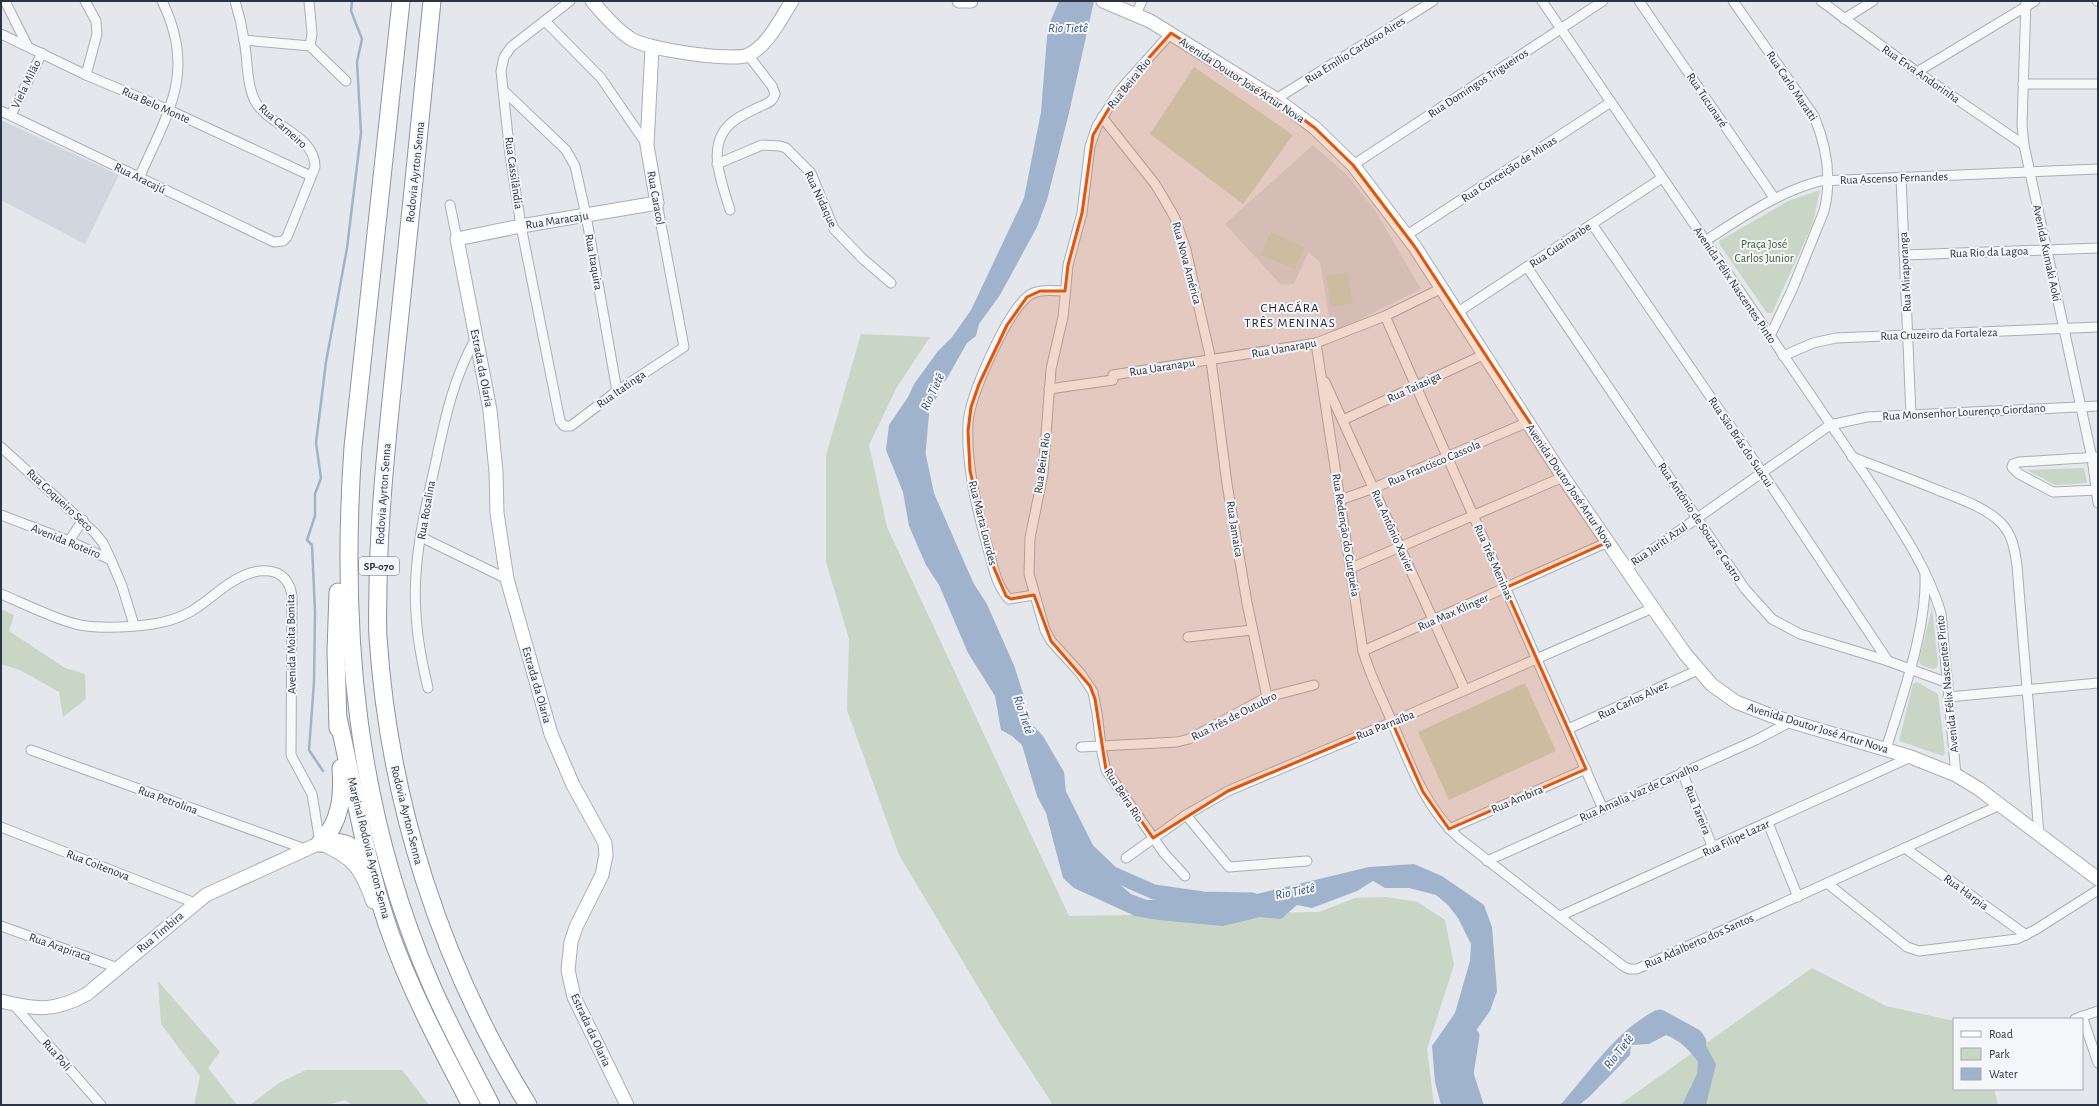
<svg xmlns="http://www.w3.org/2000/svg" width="2099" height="1106" font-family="'Alegreya Sans',sans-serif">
	<rect width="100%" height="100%" fill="#e4e7ec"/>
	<!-- built -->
	<g fill="#d2d6de">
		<path d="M1,120L119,175L85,244L1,200Z"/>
		<path d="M1313,145L1347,175L1376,212L1421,289L1332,333L1320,262L1308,252L1294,284L1281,285L1225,224Z"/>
	</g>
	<!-- green -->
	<g fill="#c9d6c5">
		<path d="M1194,67L1293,135L1243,204L1150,134Z"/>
		<path d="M1820,190L1813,223L1772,313H1767L1720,245L1719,241L1788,201Z"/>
		<path d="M1271,232L1304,247L1295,269L1261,255Z"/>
		<path d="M1348,272L1353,304L1331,307L1326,276Z"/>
		<path d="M861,334L930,337L897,387L869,445L887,527L1069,916L1319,912L1355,898L1386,897L1418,902L1445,920L1454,965L1427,1049L1434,1105H1053L999,1022L899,855L847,710L849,639L826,562V455Z"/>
		<path d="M2084,468L2087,483L2055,485L2027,470Z"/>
		<path d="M1932,608L1938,663L1937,667L1933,669L1921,665L1919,660Z"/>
		<path d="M1,609L14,615L9,631L65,668L85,674L86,699L63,717L59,692L20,670L1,664Z"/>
		<path d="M1917,682L1938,694L1945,753L1943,756L1899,741L1913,684Z"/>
		<path d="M1525,683L1556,751L1449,800L1418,732Z"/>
		<path d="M1812,968L1886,1006L1954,1021V1089H1994L1998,1105H1619Z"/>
		<path d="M158,981L220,1052L208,1068L237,1105H194L200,1076L161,1024Z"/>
		<path d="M306,1070H402L429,1105H352L345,1100L327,1105H250L279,1083Z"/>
	</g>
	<!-- water -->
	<g fill="#9fb4cc">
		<path d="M1059,1H1094L1069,113L1047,200L1037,227L1000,295L979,324L976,336L967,343L946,380L935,389L924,409L916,414C912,431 910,450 922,463V495L933,503L945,526L942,544L1006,669L1027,719L1043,736L1064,772L1068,814L1089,859L1131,894L1147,900H1232L1369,867L1414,864L1442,876L1484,905L1492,927L1497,991L1490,1011L1475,1032L1468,1056L1466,1072L1467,1096L1471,1105H1441L1435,1082L1432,1046L1455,1013L1470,961L1471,944L1458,918L1448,905L1436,895L1409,888H1385L1373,881L1357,891L1312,908L1297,905L1281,919L1260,917L1223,926L1158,920L1135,916L1074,888L1063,878L1046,813L1037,796L1022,745L1012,736L1001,730L995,696L968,653L939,585L926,565L909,526L903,492L886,450L889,425L908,397L914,384L938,351L952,337L971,310L1024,198L1041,112L1047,37L1051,20Z"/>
		<path d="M1656,1010C1666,1022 1678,1029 1693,1031L1705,1044L1716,1064L1706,1105H1682L1697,1074L1698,1062C1690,1050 1679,1040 1666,1035L1649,1044L1631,1045L1630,1055L1589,1097L1579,1105H1558L1562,1103C1591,1070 1616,1031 1656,1010Z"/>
	</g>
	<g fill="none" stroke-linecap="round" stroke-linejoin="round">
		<!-- stream -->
		<path stroke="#9fb4cc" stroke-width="2.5" d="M323,771L309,750L314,682L315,612L312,545L307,540L315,516V494L321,478L316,443L326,362L347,248L361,133L357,62L362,39L351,11L352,1"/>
		<!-- river -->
		<g stroke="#9fb4cc" stroke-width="15">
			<path d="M931,392L922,408L918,454L927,496L967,587L980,607L1007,668L1017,699"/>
			<path d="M1059,794L1087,850L1111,873L1154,892L1203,899L1252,900"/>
			<path d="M1651,1022L1660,1017L1695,1036L1699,1042"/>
			<path d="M1472,1036L1466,1074L1476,1105"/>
		</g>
		<defs>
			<g id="street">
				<path d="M5,1L27,45"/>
				<path d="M85,1L96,21L97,34L86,75"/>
				<path d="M309,1L312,34L310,46"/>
				<path d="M570,1L511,47L504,57L501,71L510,155L521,226L560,421L564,426H571L617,391L684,347L657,203"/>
				<path d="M1542,1L1874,488C1900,528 1927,567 1941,613L1956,775"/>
				<path d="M1639,1L1775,199"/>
				<path d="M1733,1L1814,116C1827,147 1832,179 1824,211L1792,290L1770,336"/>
				<path d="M1821,1L1917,72L2024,145"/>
				<path d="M2026,1L2022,125L2024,145L2092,458L2098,503"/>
				<path d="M2097,1H2098"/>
				<path d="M1136,14L1142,1"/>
				<path d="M1844,19L1873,1"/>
				<path d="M545,21L601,78L647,145"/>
				<path d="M1171,33L1120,90L1097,126L1090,146L1082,213L1068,265L1063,317L1051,369L1043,474L1030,538L1029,574L1045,630L1051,641L1081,674L1093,692L1097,713L1102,753L1106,770L1164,853L1185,876"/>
				<path d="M1,34L86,75L169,110L311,176"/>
				<path d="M244,40L310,46L346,81"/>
				<path d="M1917,72L2035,1"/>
				<path d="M2023,84H2098"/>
				<path d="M503,90L566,150L575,166L586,215L617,391"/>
				<path d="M1276,99L1433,1"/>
				<path d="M1,111L274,242L283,241L287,237L315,167C315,134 269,127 255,101C246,83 248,59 244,40C242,27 239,14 235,1"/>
				<path d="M11,115L42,53"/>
				<path d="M1102,117L1155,184L1167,204L1175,218L1186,250L1211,360L1227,484L1247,603L1267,697"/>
				<path d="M717,164L762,145L780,146L786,148L811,173L834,229L863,259L891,283"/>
				<path d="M1353,165L1603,1"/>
				<path d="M1901,177L1911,415"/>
				<path d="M139,178C168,112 197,72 162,1"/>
				<path d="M450,205L457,239"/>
				<path d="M730,210C721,180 704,142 735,120C742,115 751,111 759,107C766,104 773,102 775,94L772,86L748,55"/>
				<path d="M1592,224L1762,472L1888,661"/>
				<path d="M1407,235L1611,102"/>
				<path d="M1705,241C1741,218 1778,192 1820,181L2098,169"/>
				<path d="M1904,255L2098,248"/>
				<path d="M1527,267L1745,589L1772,619L1800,634L1888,661L1948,683"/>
				<path d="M1458,312L1662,178"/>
				<path d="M1385,316L1603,809"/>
				<path d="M1316,343L1363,651C1370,676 1382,698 1392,722C1410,764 1424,806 1459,838L1623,966L1629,969H1637L2000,805"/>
				<path d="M1783,356L1813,343L1836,338L2098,327"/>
				<path d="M1113,375L1316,343L1385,316L1442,288"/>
				<path d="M1325,382L1465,690"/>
				<path d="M1049,389L1113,380"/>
				<path d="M1343,420L1485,354"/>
				<path d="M1,447L95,533L103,543L111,560"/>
				<path d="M1852,457C1881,468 1911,479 1940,491C1961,499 1987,508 2002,524C2013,536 2015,551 2017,566L2039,834"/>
				<path d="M2098,457L2019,462L2013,464L2012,467L2019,474L2053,492L2098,490"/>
				<path d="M1340,500L1374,488L1528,422"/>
				<path d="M1,515L69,541L111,560L122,586L134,625"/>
				<path d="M421,537L507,579"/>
				<path d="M69,541L83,520"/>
				<path d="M1351,568L1563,477"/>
				<path d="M1626,568L1830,425L1867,417L2098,406"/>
				<path d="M1,594C23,603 58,621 80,625C103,629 131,627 153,624C166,622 179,618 190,612C206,603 219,589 235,580C257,567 287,564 292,596L291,755L312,794L320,843"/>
				<path d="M1034,595L1009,599C996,586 992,562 987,545C976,506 966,464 968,423C970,395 1006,315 1027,297C1037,288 1052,291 1065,291"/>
				<path d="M1188,637L1252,630"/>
				<path d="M1363,651L1608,542"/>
				<path d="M428,688C422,663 417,638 416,613C412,562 425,510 436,461C445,418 454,376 476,338"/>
				<path d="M1948,697L2098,683"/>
				<path d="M1568,729L1698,670"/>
				<path d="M1081,747L1177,742L1189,739L1267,697L1314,685"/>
				<path d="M1886,749C1902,698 1927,628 1925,575"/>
				<path d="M31,750L305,849"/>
				<path d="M1682,772L1713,848"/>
				<path d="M1186,815L1229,867L1307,861"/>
				<path d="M1768,823L1798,897"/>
				<path d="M1,827L195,903"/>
				<path d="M1449,829L1586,769"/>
				<path d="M1905,848L2026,935"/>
				<path d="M1126,858L1186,815L1228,791L1392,722L1653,608"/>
				<path d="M1487,861L1756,740L1790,722"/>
				<path d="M1827,883L1907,947L1919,951L2017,939L2035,930L2098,890"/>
				<path d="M1560,916L1911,757"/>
				<path d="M1,926L118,968"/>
				<path d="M13,1004L101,1105"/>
				<path d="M2082,1016L2098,1063"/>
				<path d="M2075,1019L2098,1011"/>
			</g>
			<g id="secondary">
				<path d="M592,1C604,15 616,29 631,39C647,49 731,62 748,55C768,46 781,18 792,1"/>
				<path d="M959,1H971"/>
				<path d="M1103,1L1150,21L1276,99L1315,128L1353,165L1415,247L1563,477L1653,608L1686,655L1712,685L1736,702L1772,716L1911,757L1956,775L1979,789L2098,879"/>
				<path d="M1,1001C37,1010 54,1012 87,994L206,895L320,843C354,858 361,868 373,902"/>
				<path d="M627,1105L574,997L568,970L571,942L576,927L602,875L606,855L605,843L573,785L551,734L507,579L497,513L496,472L490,410L457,239L521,226L657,203L647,145L652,48"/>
			</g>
			<g id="highway">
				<path d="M401,1L353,447C340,632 356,810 430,982C448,1024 470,1064 491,1105"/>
				<path d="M432,1C420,128 406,254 393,381C386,449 379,518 378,586C378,603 377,620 378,637C389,803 441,964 528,1105"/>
				<path d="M338,718C354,787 365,859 388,927C409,988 441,1048 471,1105"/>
				<path d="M338,728L336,651L338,592"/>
				<path d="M320,843C341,822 343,796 341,768"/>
				<path d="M320,843C345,839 356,846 368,867"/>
			</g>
		</defs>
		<!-- street casing -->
		<use href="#street" stroke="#a9aeb7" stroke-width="11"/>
		<!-- secondary casing -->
		<use href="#secondary" stroke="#a9aeb7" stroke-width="15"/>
		<!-- highway casing -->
		<use href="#highway" stroke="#8b94a3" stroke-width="19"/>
		<!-- street -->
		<use href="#street" stroke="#f7f8fa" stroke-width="9"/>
		<!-- secondary -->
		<use href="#secondary" stroke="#fff" stroke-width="13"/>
		<!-- highway -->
		<use href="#highway" stroke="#fff" stroke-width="17"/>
	</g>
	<!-- marked area -->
	<path fill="#df570f" fill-opacity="0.2" stroke="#df570f" stroke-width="3" stroke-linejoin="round" d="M1171,33L1276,99L1315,128L1353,165L1415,247L1608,542L1505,588L1586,769L1449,829L1423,792L1392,722L1228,791L1153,838L1106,770L1095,699L1090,686L1051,641L1034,595L1011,599L1006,596L994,568L970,471L968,431L971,407L979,384L1007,325L1027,297L1040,291H1065L1068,265L1082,213L1093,135L1120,90Z"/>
	<g text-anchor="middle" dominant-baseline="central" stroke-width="4" stroke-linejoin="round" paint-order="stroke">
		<!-- shield labels -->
		<rect fill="#f4f6f9" stroke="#676e7b" stroke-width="1" x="359" y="557" width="40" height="18" rx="3"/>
		<g font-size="11" font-weight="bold" fill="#2b3445">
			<text x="379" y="566">SP-070</text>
		</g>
		<!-- street labels -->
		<g font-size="12" fill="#2b3445" stroke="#f4f6f9">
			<text transform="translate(1355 50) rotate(-32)">Rua Emílio Cardoso Aires</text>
			<text transform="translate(1921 74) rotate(35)">Rua Erva Andorinha</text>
			<text transform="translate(1242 80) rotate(33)">Avenida Doutor José Artur Nova</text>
			<text transform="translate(1129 83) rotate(-51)">Rua Beira Rio</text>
			<text transform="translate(1478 83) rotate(-33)">Rua Domingos Trigueiros</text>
			<text transform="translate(26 84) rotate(-64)">Viela Milão</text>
			<text transform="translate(1792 86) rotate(56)">Rua Carlo Maratti</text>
			<text transform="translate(1707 100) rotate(56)">Rua Tucunaré</text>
			<text transform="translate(156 105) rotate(24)">Rua Belo Monte</text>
			<text transform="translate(283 126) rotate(42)">Rua Carneiro</text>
			<text transform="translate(1509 169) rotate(-33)">Rua Conceição de Minas</text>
			<text transform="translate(415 172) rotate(-84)">Rodovia Ayrton Senna</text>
			<text transform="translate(514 173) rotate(82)">Rua Cassilândia</text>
			<text transform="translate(140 178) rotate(26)">Rua Aracajú</text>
			<text transform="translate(1894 178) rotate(-2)">Rua Ascenso Fernandes</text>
			<text transform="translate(656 198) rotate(80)">Rua Caracol</text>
			<text transform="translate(821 199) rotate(65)">Rua Nidaque</text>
			<text transform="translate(557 220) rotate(-9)">Rua Maracaju</text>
			<text transform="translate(1560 245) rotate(-34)">Rua Guainanbe</text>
			<text transform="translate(1989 252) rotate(-2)">Rua Rio da Lagoa</text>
			<text transform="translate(2047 253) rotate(78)">Avenida Kumaki Aoki</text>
			<text transform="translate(594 262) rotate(80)">Rua Itaquira</text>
			<text transform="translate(1187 263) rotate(75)">Rua Nova América</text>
			<text transform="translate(1905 272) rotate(-93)">Rua Miraporanga</text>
			<text transform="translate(1735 285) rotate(56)">Avenida Félix Nascentes Pinto</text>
			<text transform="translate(1939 334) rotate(-2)">Rua Cruzeiro da Fortaleza</text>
			<text transform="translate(1284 348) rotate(-10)">Rua Uanarapu</text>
			<text transform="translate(1162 367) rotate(-9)">Rua Uaranapu</text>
			<text transform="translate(482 368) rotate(79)">Estrada da Olaria</text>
			<text transform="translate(1414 387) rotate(-25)">Rua Taiasiga</text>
			<text transform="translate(621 389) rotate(-35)">Rua Itatinga</text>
			<text transform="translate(1964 412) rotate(-3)">Rua Monsenhor Lourenço Giordano</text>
			<text transform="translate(1741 442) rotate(56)">Rua São Brás do Suacui</text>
			<text transform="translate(1042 463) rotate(-82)">Rua Beira Rio</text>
			<text transform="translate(1434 463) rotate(-23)">Rua Francisco Cassola</text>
			<text transform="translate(1570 486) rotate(56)">Avenida Doutor José Artur Nova</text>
			<text transform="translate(383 494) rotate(-86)">Rodovia Ayrton Senna</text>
			<text transform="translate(60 500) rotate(43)">Rua Coqueiro Seco</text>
			<text transform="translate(426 510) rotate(-80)">Rua Rosalina</text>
			<text transform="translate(1700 522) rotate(56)">Rua Antônio de Souza e Castro</text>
			<text transform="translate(983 523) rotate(76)">Rua Marta Lourdes</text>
			<text transform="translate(1235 529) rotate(81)">Rua Jamaica</text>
			<text transform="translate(1393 531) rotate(66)">Rua Antônio Xavier</text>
			<text transform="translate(1346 535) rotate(81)">Rua Redenção do Gurguéia</text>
			<text transform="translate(66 541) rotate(22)">Avenida Roteiro</text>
			<text transform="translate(1659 544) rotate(-35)">Rua Juriti Azul</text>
			<text transform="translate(1494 562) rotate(66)">Rua Três Meninas</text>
			<text transform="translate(1453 612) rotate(-24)">Rua Max Klinger</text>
			<text transform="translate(291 644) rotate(-91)">Avenida Moita Bonita</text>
			<text transform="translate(1947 684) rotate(-96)">Avenida Félix Nascentes Pinto</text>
			<text transform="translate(537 685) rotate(74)">Estrada da Olaria</text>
			<text transform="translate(1633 700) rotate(-25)">Rua Carlos Alvez</text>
			<text transform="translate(1234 716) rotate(-27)">Rua Três de Outubro</text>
			<text transform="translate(1385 725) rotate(-22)">Rua Parnaíba</text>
			<text transform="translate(1818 728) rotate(17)">Avenida Doutor José Artur Nova</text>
			<text transform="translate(1639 792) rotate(-24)">Rua Amalia Vaz de Carvalho</text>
			<text transform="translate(1124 795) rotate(57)">Rua Beira Rio</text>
			<text transform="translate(1517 799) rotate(-23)">Rua Ambira</text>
			<text transform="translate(168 800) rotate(20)">Rua Petrolina</text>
			<text transform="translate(1698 810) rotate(68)">Rua Tareira</text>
			<text transform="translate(407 815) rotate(76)">Rodovia Ayrton Senna</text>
			<text transform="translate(1736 838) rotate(-25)">Rua Filipe Lazar</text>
			<text transform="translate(369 848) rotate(76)">Marginal Rodovia Ayrton Senna</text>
			<text transform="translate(98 865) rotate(21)">Rua Coitenova</text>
			<text transform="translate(1966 892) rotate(36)">Rua Harpia</text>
			<text transform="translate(160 932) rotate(-40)">Rua Timbira</text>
			<text transform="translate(1699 941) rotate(-24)">Rua Adalberto dos Santos</text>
			<text transform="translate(60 947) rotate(19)">Rua Arapiraca</text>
			<text transform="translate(591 1030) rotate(65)">Estrada da Olaria</text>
			<text transform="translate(57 1055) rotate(49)">Rua Poli</text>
		</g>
		<!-- park labels -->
		<g font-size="12" fill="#3f6138" stroke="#f4f6f9">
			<text x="1764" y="244">Praça José<tspan x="1764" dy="14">Carlos Junior</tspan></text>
		</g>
		<!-- water labels -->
		<g font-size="13" font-style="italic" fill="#34527a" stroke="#f4f6f9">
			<text x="1068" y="28">Rio Tietê</text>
			<text transform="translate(933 392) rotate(-65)">Rio Tietê</text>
			<text transform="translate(1023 715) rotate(71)">Rio Tietê</text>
			<text transform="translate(1295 892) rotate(-11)">Rio Tietê</text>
			<text transform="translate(1619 1052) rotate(-52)">Rio Tietê</text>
		</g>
		<!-- neighbourhood labels -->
		<g font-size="13" letter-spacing="1" fill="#1d2536" stroke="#f4f6f9">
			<text x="1290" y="308">CHACÁRA<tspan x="1290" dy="15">TRÊS MENINAS</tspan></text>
		</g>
	</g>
	<!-- border -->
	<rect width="2099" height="1106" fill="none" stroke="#2b3445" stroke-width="4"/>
	<!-- legend -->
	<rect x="1953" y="1018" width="130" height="72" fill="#f4f6f9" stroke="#a4a8b1"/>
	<rect x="1961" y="1031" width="20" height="6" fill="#ffffff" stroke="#a4a8b1"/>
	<text x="1989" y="1038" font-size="12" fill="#2b3445">Road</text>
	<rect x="1961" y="1048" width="20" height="12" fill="#c9d6c5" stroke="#a4a8b1"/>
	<text x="1989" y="1058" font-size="12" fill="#2b3445">Park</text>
	<rect x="1961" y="1068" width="20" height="12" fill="#9fb4cc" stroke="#a4a8b1"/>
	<text x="1989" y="1078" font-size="12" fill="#2b3445">Water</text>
</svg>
